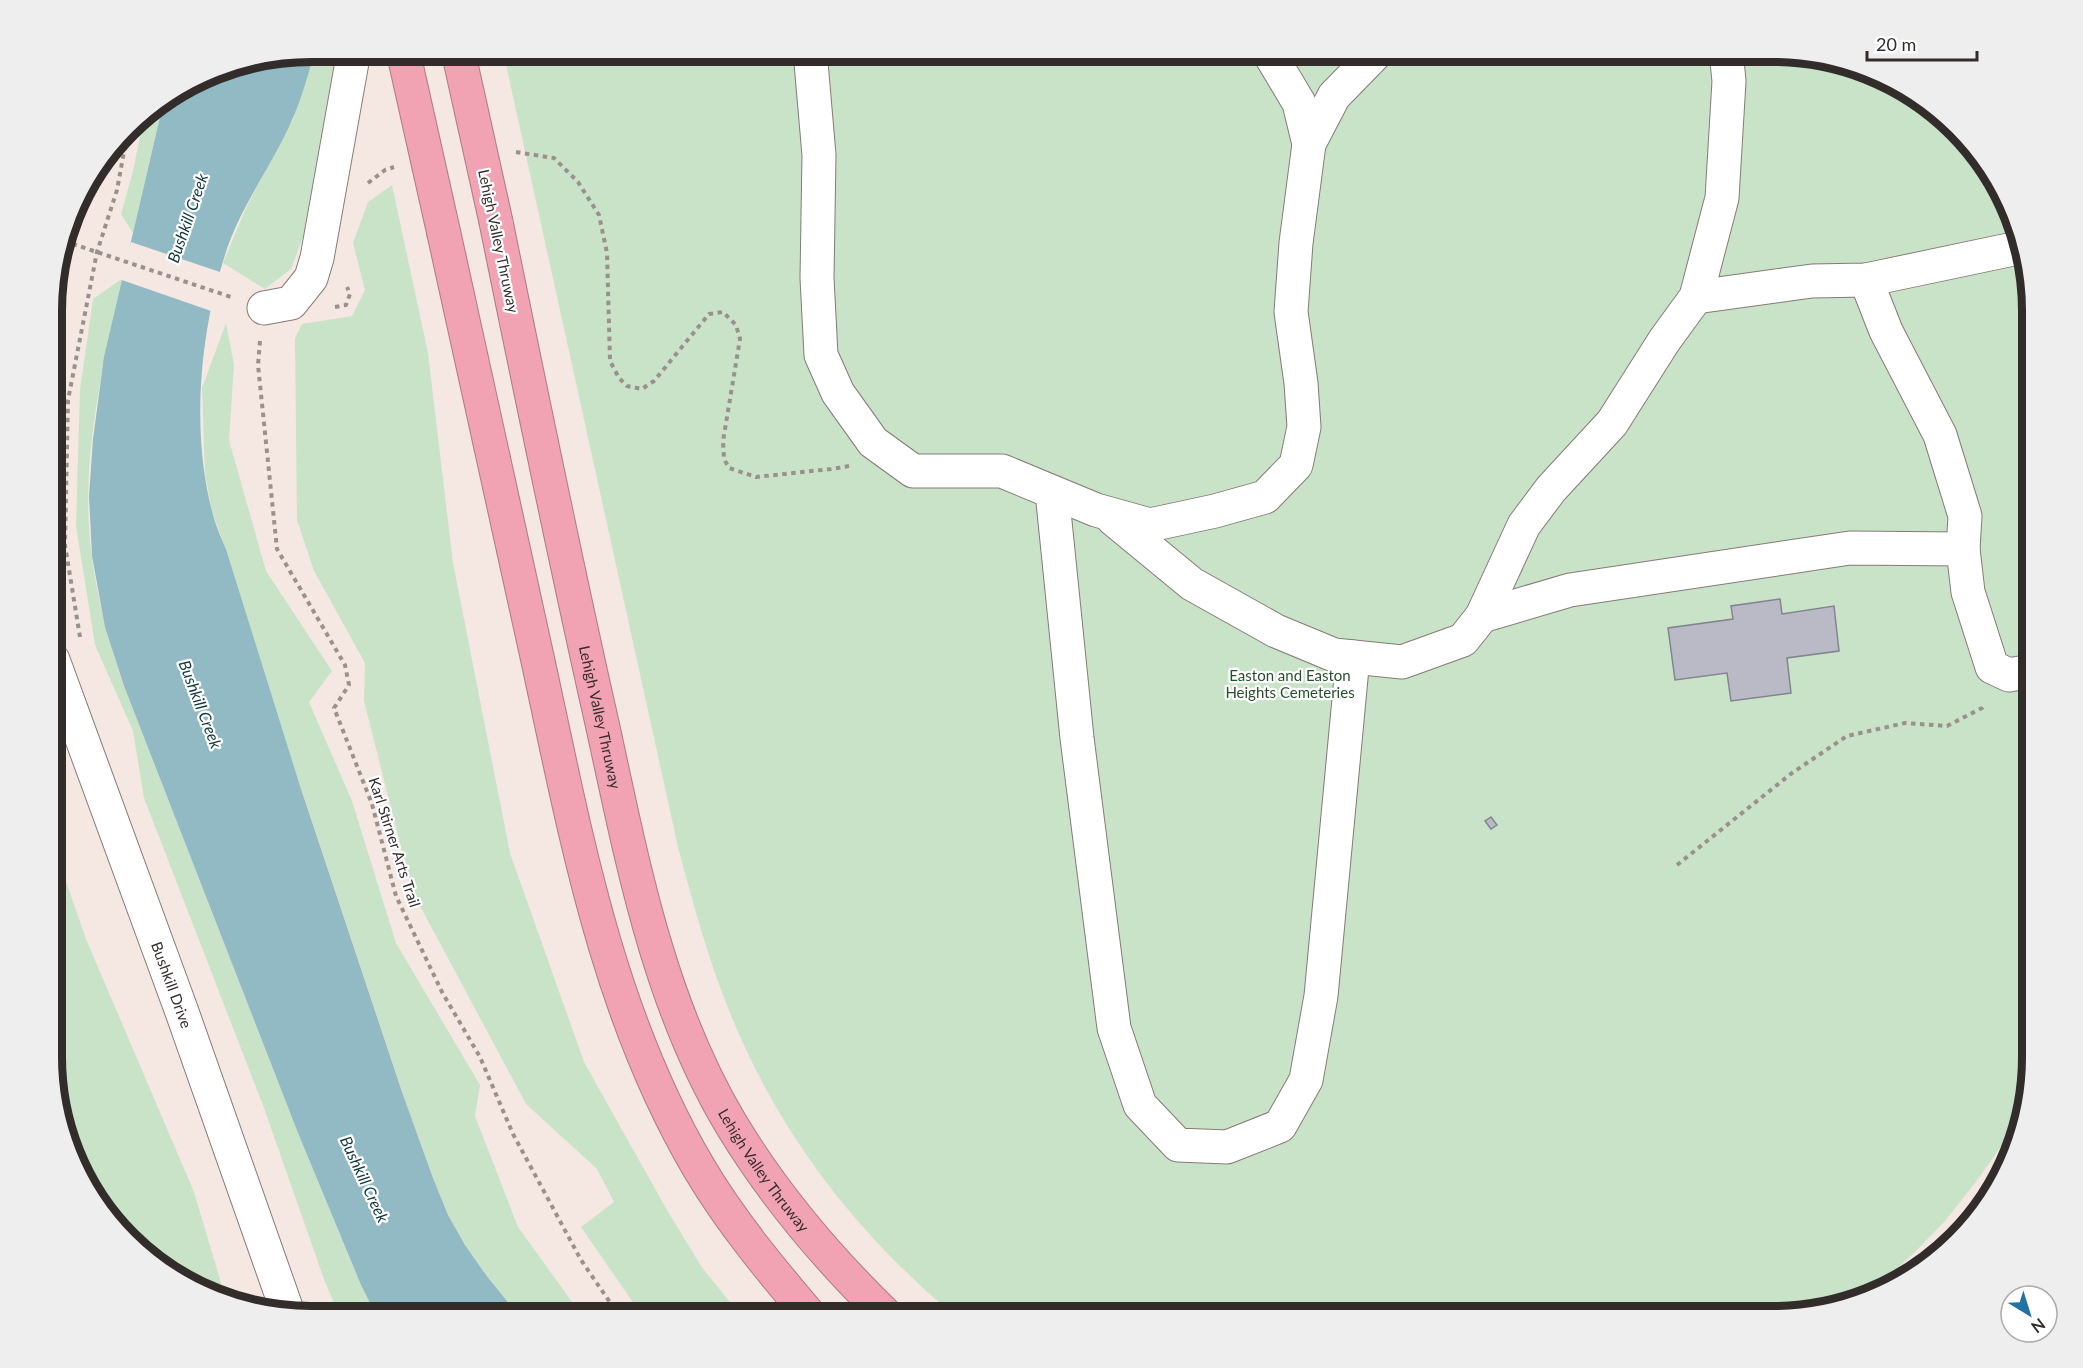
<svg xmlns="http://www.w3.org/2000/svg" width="2083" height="1368" font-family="Lato,sans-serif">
	<rect width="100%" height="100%" fill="#f5e8e2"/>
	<!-- green -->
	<g fill="#c9e3c9">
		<path d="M315,51H345L309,221L291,269L265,289L223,263L246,208L293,119Z"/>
		<path d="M503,51H1773L1856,65L1917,95L1997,181L2031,294V1074L2024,1110L2007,1138L1978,1179L1946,1220L1915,1252L1873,1291L1789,1316L956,1317C856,1233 779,1134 730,1013C708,959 693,903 678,847Z"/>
		<path d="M164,100L133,233L121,214L133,171L145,112Z"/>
		<path d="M392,185L428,353L453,563L510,853L584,1062L667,1210L701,1266L742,1317H643L581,1227L614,1202L597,1169L526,1104L412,891L364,701L365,663L314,571L297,520L295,338L302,324L352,316L365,290L353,243L368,202Z"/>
		<path d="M123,278C102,368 79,465 92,558C98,602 110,644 124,686L298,1133L361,1285L377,1317H340L325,1282L264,1108L144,798L133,731L95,645L76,526L80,390L93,299Z"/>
		<path d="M226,323L234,365L229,440L266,571L332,671L309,702L352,801L396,943L480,1085L475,1116L518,1227L583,1317H520L486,1275L465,1245L448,1215L433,1178L402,1092L301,789L226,549L212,512L205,473L202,388Z"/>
		<path d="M53,844L86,939L194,1192L227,1303L166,1273L86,1188L53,1091Z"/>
	</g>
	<!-- water -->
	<path fill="#92bac4" d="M310,51H315C308,74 302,98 292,120C272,166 240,207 225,255C200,332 191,431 212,511C215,524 221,537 226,549L301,789L402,1092L433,1178L448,1215L465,1245L486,1275L520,1317H377L361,1285L298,1133L124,686L105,627L92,556L89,496L93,439L104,357L164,100L212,71Z"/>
	<!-- pier -->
	<path fill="#f5e8e2" d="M131,242L223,273L214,312L119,279Z"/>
	<!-- building -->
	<g fill="#b9bac6" stroke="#83848f" stroke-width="1.5">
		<path d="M1780,599L1782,614L1834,606L1839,651L1787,658L1791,693L1731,701L1727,673L1675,680L1668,628L1733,619L1731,606Z"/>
		<path d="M1491,817L1497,825L1491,829L1485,821Z"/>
	</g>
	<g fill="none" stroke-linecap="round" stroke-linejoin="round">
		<defs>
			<g id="minor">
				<path d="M810,51L819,155L817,278L821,355L838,393L873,442L913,471H1002L1096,510L1150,525L1215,511L1265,497L1296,465L1304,427L1301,383L1291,312L1296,243L1309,144L1299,103L1268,51"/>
				<path d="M1309,144L1334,96L1378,51"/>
				<path d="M1866,280L1886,331L1940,435L1965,516L1963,549L1968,592L1992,667L2009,675L2031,671"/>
				<path d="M1696,297L1812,281L1866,280L2018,248"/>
				<path d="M264,308L291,303L311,278L317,258L354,51"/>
				<path d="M1052,492L1077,738L1114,1028L1140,1105L1178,1145L1227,1147L1280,1126L1306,1080L1321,996L1353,657"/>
				<path d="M1113,519L1192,584L1276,631L1334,655L1402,662L1463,640L1482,616L1524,525L1551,489L1612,423L1664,341L1696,297L1722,198L1729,81L1726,51"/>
				<path d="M1482,616L1570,590L1850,548L1963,549"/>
				<path id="s1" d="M53,660L182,1012L288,1313"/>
			</g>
			<g id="highway">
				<path id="s2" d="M496,222C530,389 564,556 602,723C632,860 658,1002 731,1124C775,1197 827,1258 888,1317"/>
				<path d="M444,234C475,376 506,518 538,661C576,836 607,1012 699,1168C731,1222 771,1270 811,1317"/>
			</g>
		</defs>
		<!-- minor casing -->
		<use href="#minor" stroke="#867a75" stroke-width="35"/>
		<!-- highway casing -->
		<use href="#highway" stroke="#ae7983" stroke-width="35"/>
		<!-- path -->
		<g stroke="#9a918c" stroke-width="4" stroke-dasharray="4.5 4.5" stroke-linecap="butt">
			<path d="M516,152L554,158L578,182L599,215L607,253L610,361L619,378L627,386L642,389L654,381L709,314L723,312L736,325L740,339L723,441L724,459L729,468L756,477L831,469L849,466"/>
			<path d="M368,183L385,170L394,167"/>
			<path d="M64,241L231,297"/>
			<path d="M335,307L346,305L350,294L347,287"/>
			<path d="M260,341L258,365L277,549L345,665L349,685L334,708L372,804L396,896L442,992L480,1057L513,1134L581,1260L620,1317"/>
			<path d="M80,637L65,545L68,400L97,252L117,190L128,130"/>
			<path d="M1677,865L1792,773L1847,736L1905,723L1947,726L1982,708L1985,704"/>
			<path d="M325,1309L328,1317"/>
		</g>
		<!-- minor -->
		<use href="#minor" stroke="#fff" stroke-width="33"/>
		<!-- highway -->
		<use href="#highway" stroke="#f1a2b3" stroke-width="33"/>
		<defs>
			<g id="highway-bridge">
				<path d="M403,51L444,234"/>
				<path d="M458,51L496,222"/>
			</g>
		</defs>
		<!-- highway-bridge casing -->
		<use href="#highway-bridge" stroke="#ae7983" stroke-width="35" stroke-linecap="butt"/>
		<!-- highway-bridge -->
		<use href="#highway-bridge" stroke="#f1a2b3" stroke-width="33"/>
	</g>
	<g text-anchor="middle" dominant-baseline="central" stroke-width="4.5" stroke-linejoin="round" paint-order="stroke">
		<!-- street labels -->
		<g font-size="15" fill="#322d2b" stroke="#fff">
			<text transform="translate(499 241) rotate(78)">Lehigh Valley Thruway</text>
			<text stroke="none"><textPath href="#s2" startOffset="506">Lehigh Valley Thruway</textPath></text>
			<text transform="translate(395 842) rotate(72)">Karl Stirner Arts Trail</text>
			<text stroke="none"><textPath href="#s1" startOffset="346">Bushkill Drive</textPath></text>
			<text stroke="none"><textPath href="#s2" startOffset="992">Lehigh Valley Thruway</textPath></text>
		</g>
		<!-- park labels -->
		<g font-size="15" fill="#284f2b" stroke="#fff">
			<text x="1290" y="675">Easton and Easton<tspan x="1290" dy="17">Heights Cemeteries</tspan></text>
		</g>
		<!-- water labels -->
		<g font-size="16" font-style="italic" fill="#0f363e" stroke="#fff">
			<text transform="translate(187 218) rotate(-71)">Bushkill Creek</text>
			<text transform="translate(201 704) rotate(69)">Bushkill Creek</text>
			<text transform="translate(365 1179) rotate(65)">Bushkill Creek</text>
		</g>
	</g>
	<!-- crop -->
	<path d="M0 0H2083V1368H0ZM311 62H1773A249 249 0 0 1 2022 311V1057A249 249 0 0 1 1773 1306H311A249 249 0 0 1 62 1057V311A249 249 0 0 1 311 62Z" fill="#efeeee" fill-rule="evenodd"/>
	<path fill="none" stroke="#322d2b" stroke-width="8" d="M311 62H1773A249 249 0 0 1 2022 311V1057A249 249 0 0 1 1773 1306H311A249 249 0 0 1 62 1057V311A249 249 0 0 1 311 62Z"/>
	<!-- north arrow -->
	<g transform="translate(2029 1314) rotate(142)"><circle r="28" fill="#ffffff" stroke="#adabaa" stroke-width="1.5"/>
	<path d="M0-4.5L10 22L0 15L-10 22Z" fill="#2271a3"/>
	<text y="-9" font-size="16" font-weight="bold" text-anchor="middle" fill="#322d2b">N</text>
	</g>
	<!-- scale -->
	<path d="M1867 51v9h110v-9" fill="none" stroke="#322d2b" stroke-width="3"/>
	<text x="1876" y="51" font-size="18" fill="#322d2b" stroke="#ffffff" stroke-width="4.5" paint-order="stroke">20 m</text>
</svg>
